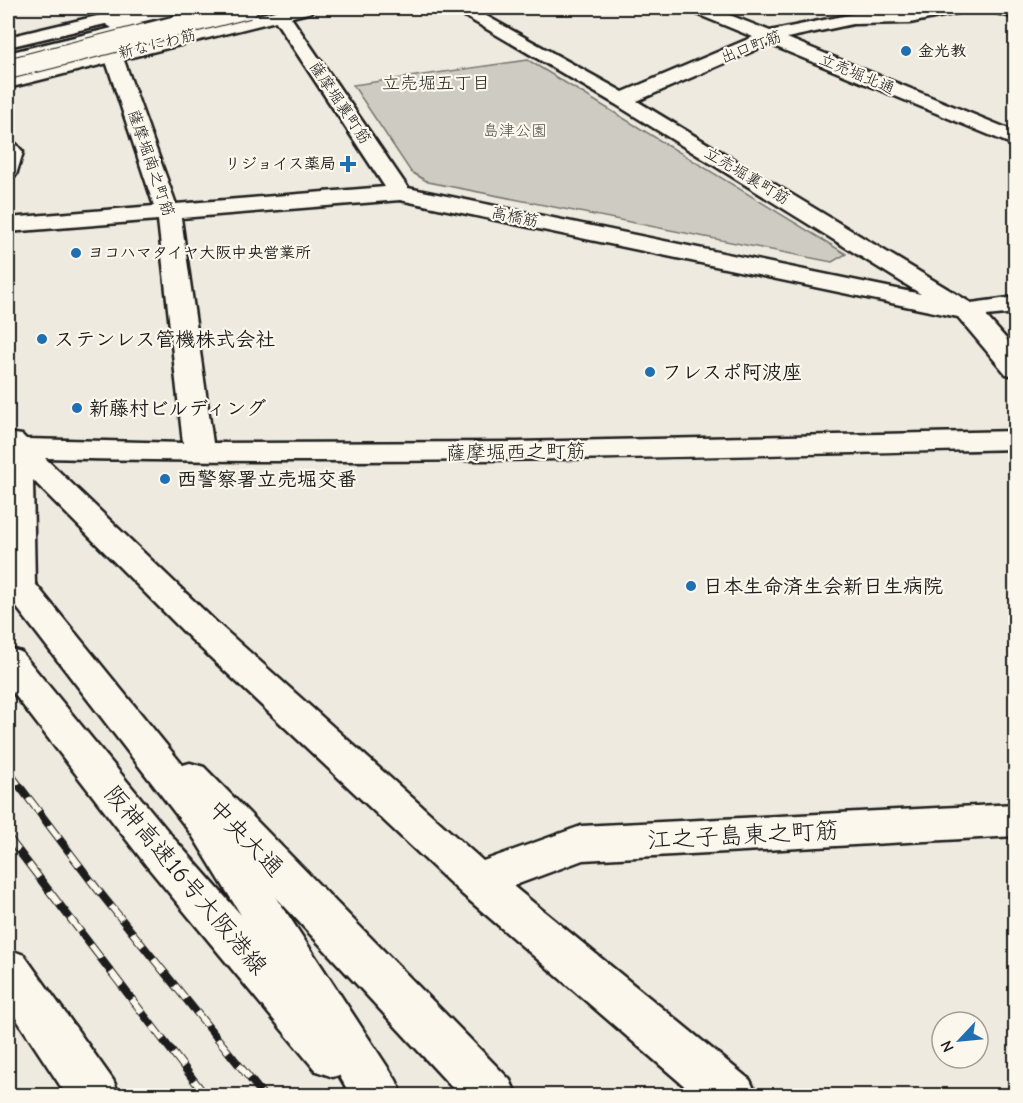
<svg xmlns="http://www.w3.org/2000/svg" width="1023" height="1103" font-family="'Comic Neue','Klee One',sans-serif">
	<rect width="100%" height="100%" fill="#eeeadf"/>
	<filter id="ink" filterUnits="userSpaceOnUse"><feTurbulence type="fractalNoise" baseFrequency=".0167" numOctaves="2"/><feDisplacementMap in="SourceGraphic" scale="12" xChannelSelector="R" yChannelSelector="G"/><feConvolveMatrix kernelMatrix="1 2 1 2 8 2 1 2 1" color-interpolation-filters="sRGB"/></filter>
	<g filter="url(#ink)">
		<!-- green -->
		<path fill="#ceccc2" stroke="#75746f" stroke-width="1.5" d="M528,60L846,254L832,262L428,182L411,172L353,85Z"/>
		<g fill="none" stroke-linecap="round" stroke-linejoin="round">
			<defs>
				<g id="minor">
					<path d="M99,8H115L117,17L108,22L102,21Z"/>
					<path d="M451,8H472L623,92L753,37L692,12L690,8H712L770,31L853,14L910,13L935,8H964L962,12L910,23L853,24L787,38L1016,132V146L769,44L637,101L971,303L1016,297V313L986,316L1016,350V376L1006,374L958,317L400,200L181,218L213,443L516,442L1016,431V449C692,457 369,466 45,458L216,622L483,861L581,826L1016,804V836L583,860L513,886L750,1080L757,1096H696L462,894L192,640L33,480L35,585L30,593L18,596L8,593V433L22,435L26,439L183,443L158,220L8,232V218L154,206L104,55L106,51H120L122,55L176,204L385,187L271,14L280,9L286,10L408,188L921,294L615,104Z"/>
					<path d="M990,8H1016V18L993,12Z"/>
					<path d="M8,143L16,144L23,152L16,175L8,177Z"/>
				</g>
				<g id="major">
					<path d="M131,8H159L156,12L8,47V37Z"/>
					<path d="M287,8H315L312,12L8,88V76Z"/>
					<path d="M190,763L204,767L510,1080L517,1096H460L176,789L170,778L176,767Z"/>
				</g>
				<g id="highway">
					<path d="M158,8H187L184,12L140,22L147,27L144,31L8,63V53L112,28L104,23L107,19Z"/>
					<path d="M8,562L20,565L220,811L396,1080L403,1096H351L339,1075L333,1077L316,1071L146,865L8,686V648L21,652L176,841L241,915L192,835L8,596Z"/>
					<path d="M8,949L24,955L113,1080L120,1096H67L8,1006Z"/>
				</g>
			</defs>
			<!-- minor casing -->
			<use href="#minor" stroke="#1c1c1c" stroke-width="5"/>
			<!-- major casing -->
			<use href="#major" stroke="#1c1c1c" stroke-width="5"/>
			<!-- highway casing -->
			<use href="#highway" stroke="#1c1c1c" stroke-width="5"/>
			<!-- minor -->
			<use href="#minor" fill="#fbf7ec" fill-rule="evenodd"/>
			<!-- major -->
			<use href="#major" fill="#fbf7ec" fill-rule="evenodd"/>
			<!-- highway -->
			<use href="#highway" fill="#fbf7ec" fill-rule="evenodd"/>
			<defs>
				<g id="rail">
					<path d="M8,771L98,890L264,1096"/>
					<path d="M8,837L206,1096"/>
				</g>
			</defs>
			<!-- rail casing -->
			<use href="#rail" stroke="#1c1c1c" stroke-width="8"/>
			<!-- rail -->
			<use href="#rail" stroke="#fbf7ec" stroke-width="6" stroke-dasharray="17" stroke-linecap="butt"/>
			<defs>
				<path id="highway-bridge" d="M8,69L248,8"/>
			</defs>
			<!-- highway-bridge casing -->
			<use href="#highway-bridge" stroke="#1c1c1c" stroke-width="22" stroke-linecap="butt"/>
			<!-- highway-bridge -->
			<use href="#highway-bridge" stroke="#fbf7ec" stroke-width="20"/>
		</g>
	</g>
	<!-- markers -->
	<g fill="#1f6fb2" stroke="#fbf7ec" stroke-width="2">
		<circle cx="906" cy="51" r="6"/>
		<path d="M345 155h6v6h6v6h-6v6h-6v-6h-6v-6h6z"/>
		<circle cx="76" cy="253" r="6"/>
		<circle cx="42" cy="339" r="6"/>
		<circle cx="650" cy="372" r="6"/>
		<circle cx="77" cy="408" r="6"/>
		<circle cx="165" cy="479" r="6"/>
		<circle cx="691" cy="586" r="6"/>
	</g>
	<g text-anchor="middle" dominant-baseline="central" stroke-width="4.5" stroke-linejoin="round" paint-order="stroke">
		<!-- far-street labels -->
		<g font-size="16" fill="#1c1c1c" stroke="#fbf7ec">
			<text transform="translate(157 44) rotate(-14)">新なにわ筋</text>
			<text transform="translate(751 47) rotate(-21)">出口町筋</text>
			<text transform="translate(857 74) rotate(23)">立売堀北通</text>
			<text transform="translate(340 103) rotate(56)">薩摩堀裏町筋</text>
			<text transform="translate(151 163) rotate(71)">薩摩堀南之町筋</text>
			<text transform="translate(747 176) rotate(31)">立売堀裏町筋</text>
			<text transform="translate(515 217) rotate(12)">高橋筋</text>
		</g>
		<!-- far-poi labels -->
		<g font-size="16" font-weight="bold" fill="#1c1c1c" stroke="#fbf7ec" text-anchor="start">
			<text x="918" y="51">金光教</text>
			<text x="336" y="164" text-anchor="end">リジョイス薬局</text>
			<text x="88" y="253">ヨコハマタイヤ大阪中央営業所</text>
		</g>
		<!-- far-park labels -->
		<g font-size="16" fill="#51514e" stroke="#fbf7ec">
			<text x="515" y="131">島津公園</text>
		</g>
		<!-- far-neighbourhood labels -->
		<g font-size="18" fill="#1c1c1c" stroke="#fbf7ec">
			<text x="436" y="83">立売堀五丁目</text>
		</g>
		<!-- poi labels -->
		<g font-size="20" font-weight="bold" fill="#1c1c1c" stroke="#fbf7ec" text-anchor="start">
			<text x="54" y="339">ステンレス管機株式会社</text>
			<text x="662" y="372">フレスポ阿波座</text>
			<text x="89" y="408">新藤村ビルディング</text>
			<text x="177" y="479">西警察署立売堀交番</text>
			<text x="703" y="586">日本生命済生会新日生病院</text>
		</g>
		<!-- street labels -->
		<g font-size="20" fill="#1c1c1c" stroke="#fbf7ec">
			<text transform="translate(516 452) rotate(-1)">薩摩堀西之町筋</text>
		</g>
		<!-- near-street labels -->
		<g font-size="24" fill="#1c1c1c" stroke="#fbf7ec">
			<text transform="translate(743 835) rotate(-3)">江之子島東之町筋</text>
			<text transform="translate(246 838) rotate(46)">中央大通</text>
			<text transform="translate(186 880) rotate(50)">阪神高速16号大阪港線</text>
		</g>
	</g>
	<!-- margin -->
	<rect width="1023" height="1103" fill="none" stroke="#fbf7ec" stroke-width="30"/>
	<rect x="15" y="15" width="993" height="1073" fill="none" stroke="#1c1c1c" stroke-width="2" filter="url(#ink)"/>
	<!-- north arrow -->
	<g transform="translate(960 1040) rotate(244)"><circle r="28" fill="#fbf7ec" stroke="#a29f99" stroke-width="1.5"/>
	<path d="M0-4.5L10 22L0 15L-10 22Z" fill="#1f6fb2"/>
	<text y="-9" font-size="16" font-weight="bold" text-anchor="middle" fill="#1c1c1c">N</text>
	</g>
</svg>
